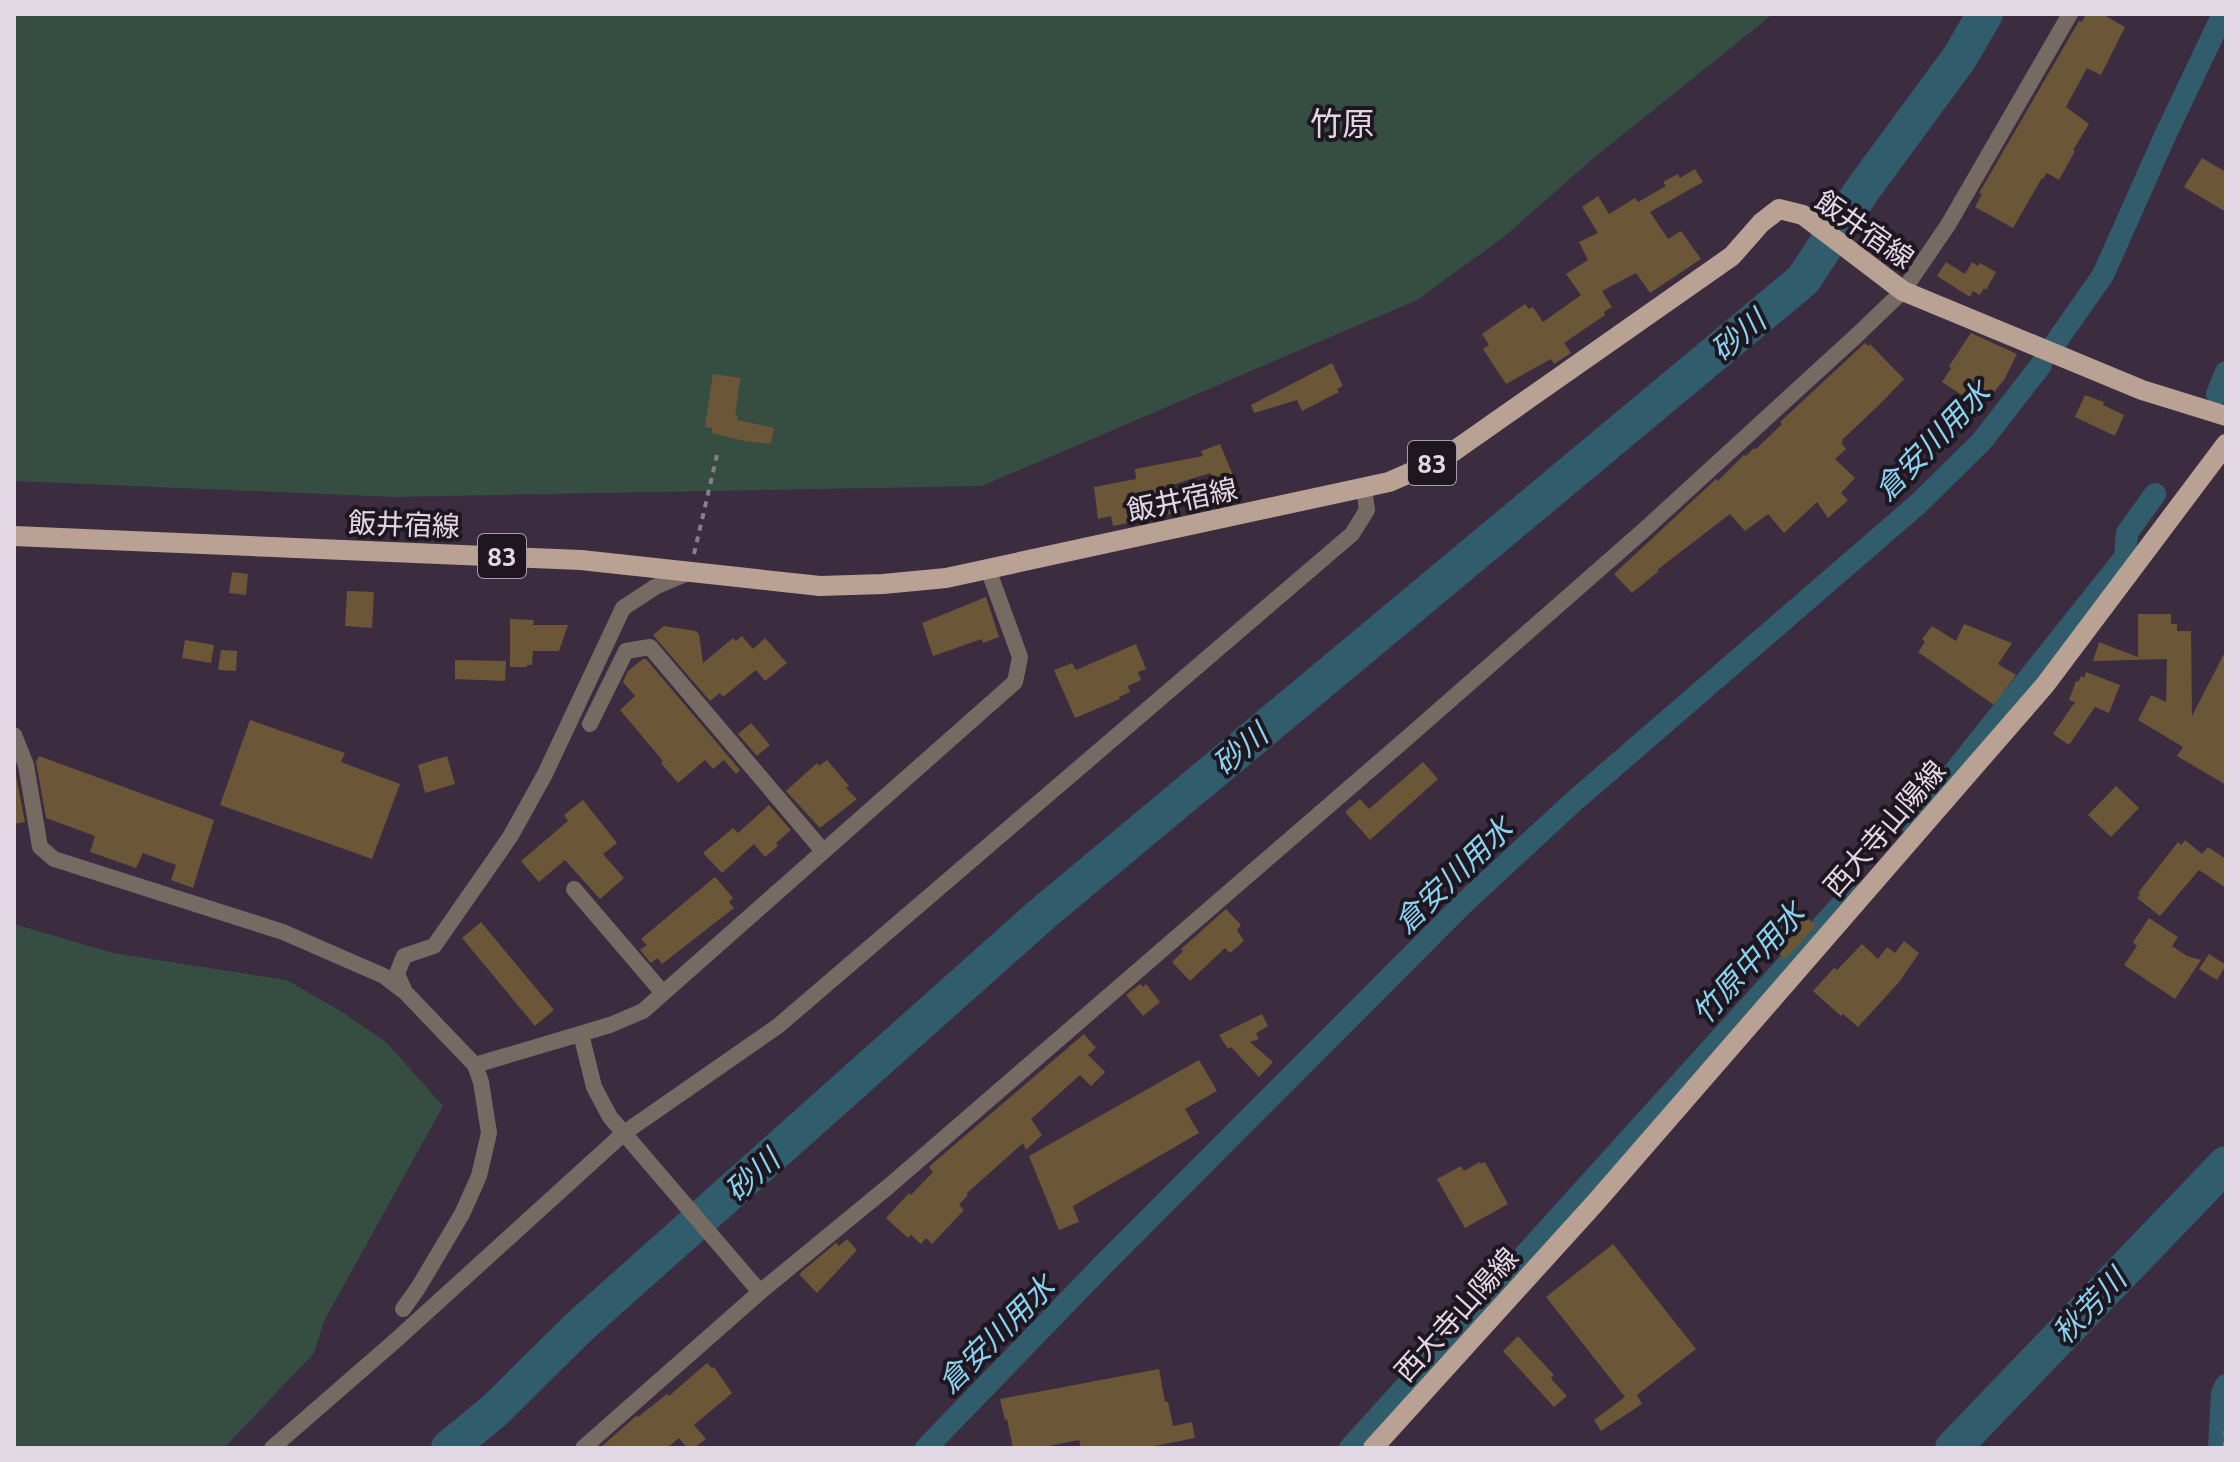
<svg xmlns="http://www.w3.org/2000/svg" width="2240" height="1462" font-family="Ubuntu,'Noto Sans JP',sans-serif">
	<rect width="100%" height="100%" fill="#3b2c40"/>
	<!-- green -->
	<g fill="#354e41">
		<path d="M14,14H1773L1590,161L1505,236L1417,300L982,486L394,497L14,481Z"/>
		<path d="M14,924L113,953L287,980L342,1012L386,1042L443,1106L324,1321L314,1353L224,1448H14Z"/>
	</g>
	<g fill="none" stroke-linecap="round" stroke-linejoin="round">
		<!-- canal -->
		<g stroke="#315c6c" stroke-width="22">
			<path d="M2056,342L2103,275L2164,138L2223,14"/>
			<path d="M2217,394L2226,372"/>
			<path d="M1912,825L2125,557L2127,533L2155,494"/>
			<path d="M926,1448L1100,1268L1464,903L1572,803L1918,504L1982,441L2041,365"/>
			<path d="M1350,1448L1852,893"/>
			<path d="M2219,1448L2222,1393L2226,1385"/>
		</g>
		<!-- river -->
		<g stroke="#315c6c" stroke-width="36">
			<path d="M449,1448L494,1411L579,1327L1041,915L1803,280L1863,189L1960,57L1985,14"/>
			<path d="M1953,1448L2226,1164"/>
		</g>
	</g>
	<!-- building -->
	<g fill="#6b5637">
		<path d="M2086,14H2102L2125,27L2101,75L2087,68L2066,107L2089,124L2073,150L2075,151L2059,180L2047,173L2043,179L2042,178L2013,228L1975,207L1982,194L1979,193L2079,21L2082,22Z"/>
		<path d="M2202,158L2226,172V212L2184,187Z"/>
		<path d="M1695,169L1703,182L1650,212L1668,239L1681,231L1701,259L1650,293L1636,273L1602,291L1612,307L1604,312L1605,315L1564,343L1571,353L1554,364L1551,359L1506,384L1483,349L1489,345L1482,334L1525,304L1529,309L1533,307L1543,322L1581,295L1566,274L1588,260L1579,242L1598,233L1582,207L1598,196L1609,214L1635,198L1638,202L1666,186L1663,182L1678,174L1680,178Z"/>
		<path d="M1946,262L1965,274L1972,262L1978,266L1980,263L1996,272L1986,290L1984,288L1980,295L1973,291L1970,297L1937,276Z"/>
		<path d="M1971,333L2017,354L2004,380L1990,397L1974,384L1965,397L1942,382L1951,368L1949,366Z"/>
		<path d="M1865,343L1868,346L1870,344L1904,379L1881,403L1842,440L1843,442L1841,443L1846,449L1835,459L1855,478L1841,493L1848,500L1828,518L1817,502L1784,533L1768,514L1745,531L1730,514L1657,570L1659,571L1632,593L1614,574L1716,479L1718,481L1744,455L1746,456L1754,448L1756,449L1782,424L1780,422Z"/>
		<path d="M1332,363L1343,386L1337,389L1339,392L1302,411L1297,400L1254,413L1251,405Z"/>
		<path d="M713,374L741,378L737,396H738L735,415L738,416L737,420L774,428L771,444L744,441L712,433V428L705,427Z"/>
		<path d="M2085,395L2104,402L2103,405L2124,415L2115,436L2075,417Z"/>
		<path d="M1220,444L1242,497L1223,504L1210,473L1175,484L1181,512L1113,526L1111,516L1098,519L1094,487L1136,479L1135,469L1203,456L1201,451Z"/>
		<path d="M232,572L248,574L246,595L229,593Z"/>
		<path d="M347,591L374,592L372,628L345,626Z"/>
		<path d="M986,597L999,637L983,643L982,639L933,656L922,623Z"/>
		<path d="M2138,614H2171V624H2177V631H2191L2192,716L2226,650V785L2177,756L2183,747L2138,720L2151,695L2166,702L2167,659L2093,661L2099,642L2138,657Z"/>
		<path d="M510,619L534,620L533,625H568L559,651H533L532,665H527V667H510Z"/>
		<path d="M1964,624L2012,643L1998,664L2016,675L1994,705L1918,652L1925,642L1922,639L1932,626L1956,641Z"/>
		<path d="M664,626L696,631L699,634L703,663L733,638L736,641L742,636L753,649L765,638L787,663L765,681L756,670L723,697L720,693L710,701L653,635Z"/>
		<path d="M185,640L214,645L211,663L182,658Z"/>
		<path d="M1136,644L1146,669L1138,672L1141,680L1128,686L1130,692L1119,697L1120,699L1075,718L1054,670L1072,663L1076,670Z"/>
		<path d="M221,650L237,651L236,671L218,670Z"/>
		<path d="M643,659H646L740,770L736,774L724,760L713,769L705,760L678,783L661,763L663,761L620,710L635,696L623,682L628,671Z"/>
		<path d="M455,660L506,661L505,681L455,679Z"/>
		<path d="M2086,672L2120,685L2109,713L2095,707L2069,745L2053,734L2075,702L2069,700L2076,681L2078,682L2081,676L2084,678Z"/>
		<path d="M250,720L345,753L341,762L400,784L372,859L220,805Z"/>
		<path d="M751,723L770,745L757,756L738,734Z"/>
		<path d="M39,756L214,820L193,888L171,880L176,865L143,853L136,868L90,852L95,836L46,818L36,762Z"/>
		<path d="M447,756L455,784L425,793L418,765Z"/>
		<path d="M827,760L849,786L846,788L857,799L820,828L786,791L817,763L819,766Z"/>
		<path d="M1423,762L1438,779L1370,840L1345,812L1360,799L1369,809Z"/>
		<path d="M14,765L25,822L14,824Z"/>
		<path d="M2116,786L2139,808L2111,837L2088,815Z"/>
		<path d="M583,800L617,843L603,854L624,878L600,899L565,860L539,882L521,861L568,821L564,815Z"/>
		<path d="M769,805L791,830L776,843L778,846L765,857L754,844L722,873L703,853L733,828L738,833Z"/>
		<path d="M2185,840L2202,854L2208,847L2226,859V888L2199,870L2160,916L2137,898L2140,894L2138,893L2178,842L2181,845Z"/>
		<path d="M715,877L733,898L729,902L734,908L662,964L657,958L651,963L640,950L647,945L641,939Z"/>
		<path d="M1794,906L1816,926L1785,959L1761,937L1770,926L1774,929Z"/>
		<path d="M1226,909L1241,925L1237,930L1244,941L1230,953L1225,948L1190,981L1172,962L1183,951L1181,949Z"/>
		<path d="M2149,918L2178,937L2172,946L2187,956L2201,960L2175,999L2124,965L2137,946L2133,942Z"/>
		<path d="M481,922L554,1010L535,1026L462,938Z"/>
		<path d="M1904,941L1919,953L1900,981L1858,1027L1843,1014L1841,1016L1813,991L1834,968L1837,970L1862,944L1878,959L1887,947L1895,953Z"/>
		<path d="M2209,954L2226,965L2217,980L2199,969Z"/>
		<path d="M1140,984L1143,987L1146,984L1160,1002L1143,1016L1126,995Z"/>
		<path d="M1262,1014L1268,1026L1256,1033L1259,1039L1250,1042L1273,1062L1259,1077L1231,1047L1228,1049L1219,1035Z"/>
		<path d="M1084,1034L1096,1048L1088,1055L1105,1072L1091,1086L1080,1075L1031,1119L1042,1135L1026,1150L1023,1143L966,1194L968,1195L959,1205L964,1210L932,1244L926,1238L921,1244L911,1235L908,1238L886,1218L909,1193L911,1195L933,1172L929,1167L939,1158Z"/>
		<path d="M1199,1060L1217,1091L1185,1109L1199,1133L1073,1206L1079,1222L1059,1230L1029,1156Z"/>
		<path d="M1480,1162L1481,1164L1485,1162L1508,1204L1465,1228L1437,1179L1461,1166L1464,1171Z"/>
		<path d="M847,1239L857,1250L817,1293L799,1274L836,1243L839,1246Z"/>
		<path d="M1613,1244L1696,1349L1637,1395L1642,1404L1601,1431L1594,1420L1625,1397L1546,1297Z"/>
		<path d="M1518,1336L1554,1375L1551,1377L1553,1381L1567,1396L1554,1407L1503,1351Z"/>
		<path d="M707,1363L712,1368L714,1367L732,1393L694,1425L706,1439L694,1448H687L679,1438L667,1448H600L636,1416L638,1417L667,1394L669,1396Z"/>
		<path d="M1159,1369L1165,1402H1168L1173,1426L1192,1422L1195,1438L1145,1448H1081L1079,1440L1039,1448H1013L1007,1419L1005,1420L1000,1399Z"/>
	</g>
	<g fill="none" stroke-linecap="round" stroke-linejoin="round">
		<!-- path -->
		<g stroke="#897d8d" stroke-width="4" stroke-dasharray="6 6" stroke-linecap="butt">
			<path d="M694,554L717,455"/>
			<path d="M2225,1448L2226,1424"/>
		</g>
		<!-- street -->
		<g stroke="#766b63" stroke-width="16">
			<path d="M590,724L626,651L650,647L823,851"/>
			<path d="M14,735L26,765L40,847L54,859L283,932L384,976L402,990"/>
			<path d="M574,889L663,993"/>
			<path d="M581,1034L594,1087L610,1117L760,1292"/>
			<path d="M475,1065L610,1025L643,1011L1015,682L1020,657L988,569"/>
			<path d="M403,1309L418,1288L462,1214L479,1176L489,1133L481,1082L475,1065L405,992L397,974L404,956L434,946L510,837L545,774L623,608L655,587L688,573"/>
			<path d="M272,1448L395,1341L624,1133L778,1026L1352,534L1367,510L1364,488"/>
			<path d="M583,1448L760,1292L889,1186L1407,738L1644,530L1855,337L1903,291L1948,225L2070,14"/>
		</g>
		<!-- primary -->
		<g stroke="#b9a293" stroke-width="20">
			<path d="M14,536L581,560L820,586L883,584L946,578L1389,482L1444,458L1732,256L1761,223L1779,209L1803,215L1903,291L2142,390L2226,416"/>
			<path d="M1373,1448L1596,1202L2045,685L2226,444"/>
		</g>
	</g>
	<g text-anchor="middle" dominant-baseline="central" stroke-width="8" stroke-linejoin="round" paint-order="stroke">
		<!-- shield labels -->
		<g fill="#1e1720" stroke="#a69ea9" stroke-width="2">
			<rect x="1408" y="441" width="48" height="44" rx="6"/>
			<rect x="478" y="534" width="48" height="44" rx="6"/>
		</g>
		<g font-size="26" font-weight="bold" fill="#e1d8e4">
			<text x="1432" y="463">83</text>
			<text x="502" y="556">83</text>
		</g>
		<!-- street labels -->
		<g font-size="28" fill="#e1d8e4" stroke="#1e1720">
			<text transform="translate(1865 229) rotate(35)">飯井宿線</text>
			<text transform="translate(1182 499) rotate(-12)">飯井宿線</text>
			<text transform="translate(404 524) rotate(2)">飯井宿線</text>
			<text transform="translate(1884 828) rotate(-49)">西大寺山陽線</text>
			<text transform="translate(1456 1314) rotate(-48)">西大寺山陽線</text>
		</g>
		<!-- water labels -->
		<g font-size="30" font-style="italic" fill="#89d3f0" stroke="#1e1720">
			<text transform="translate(1738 335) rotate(-40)">砂川</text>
			<text transform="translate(1932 441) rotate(-46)">倉安川用水</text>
			<text transform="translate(1240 749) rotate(-40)">砂川</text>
			<text transform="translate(1453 875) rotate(-44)">倉安川用水</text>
			<text transform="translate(1748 963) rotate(-48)">竹原中用水</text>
			<text transform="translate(752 1175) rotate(-42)">砂川</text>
			<text transform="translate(2089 1306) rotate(-46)">秋芳川</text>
			<text transform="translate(996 1334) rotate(-45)">倉安川用水</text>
		</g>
		<!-- quarter labels -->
		<g font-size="32" fill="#e1d8e4" stroke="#1e1720">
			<text x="1342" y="123">竹原</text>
		</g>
	</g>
	<!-- border -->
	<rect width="2240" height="1462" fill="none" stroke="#e1d8e4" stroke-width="32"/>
</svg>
